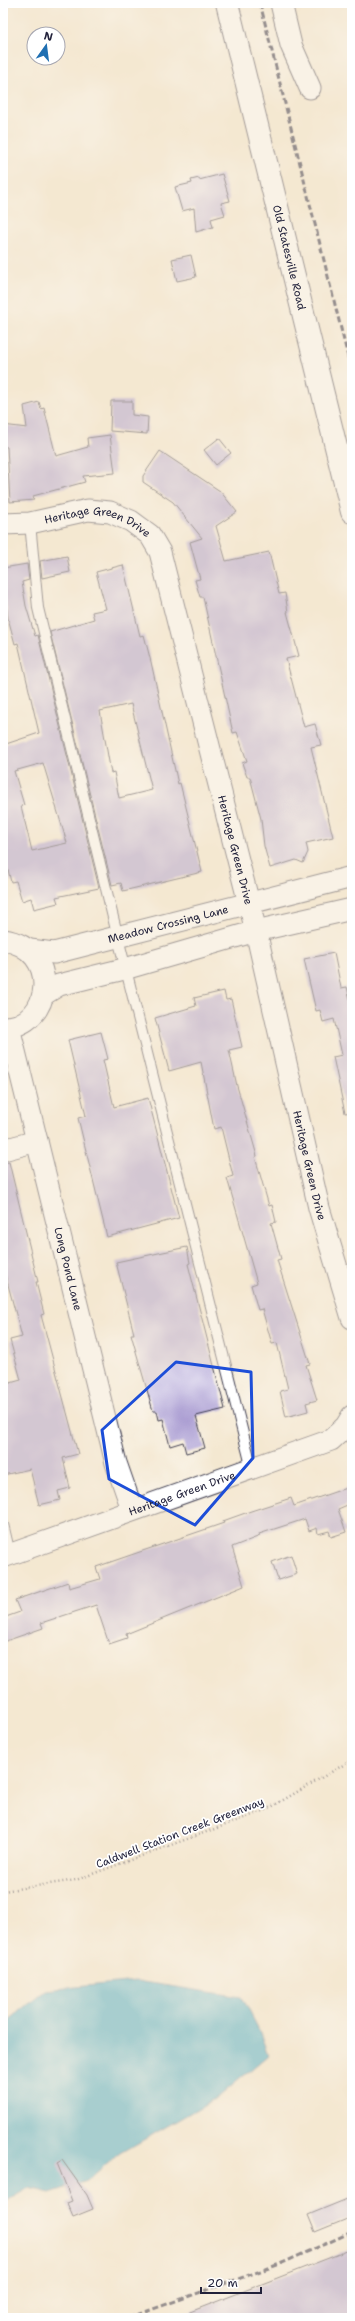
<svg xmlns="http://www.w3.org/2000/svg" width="355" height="2321" font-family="'Shantell Sans',sans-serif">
	<rect width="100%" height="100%" fill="#fff"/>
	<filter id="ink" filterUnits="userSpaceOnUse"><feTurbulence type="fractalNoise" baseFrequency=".025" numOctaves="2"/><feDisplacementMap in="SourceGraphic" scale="8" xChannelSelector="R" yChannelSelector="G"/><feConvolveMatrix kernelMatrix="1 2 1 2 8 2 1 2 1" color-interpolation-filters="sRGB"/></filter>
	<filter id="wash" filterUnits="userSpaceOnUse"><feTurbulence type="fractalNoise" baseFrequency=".012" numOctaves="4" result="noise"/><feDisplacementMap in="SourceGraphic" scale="16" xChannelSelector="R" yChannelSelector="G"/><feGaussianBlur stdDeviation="0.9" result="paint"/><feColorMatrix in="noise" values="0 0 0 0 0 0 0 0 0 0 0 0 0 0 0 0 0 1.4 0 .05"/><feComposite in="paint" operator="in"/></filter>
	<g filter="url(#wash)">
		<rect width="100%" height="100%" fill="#f4e8d1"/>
		<!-- water -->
		<path fill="#4db0cc" stroke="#386984" d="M136,1981L242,1997L259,2030L268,2055L221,2095L114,2157L87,2181L50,2193L29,2188L3,2203V2025L46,1990Z"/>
		<g id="blocks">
			<!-- building -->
			<g fill="#ac9fd3" fill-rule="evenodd">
				<path d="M222,174L230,201L221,203L225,215L211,219L213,227L196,232L194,208L182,211L175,187L192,183L191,180L199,178V180Z"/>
				<path d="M191,255L196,277L177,281L172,259Z"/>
				<path d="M111,401H132V415L148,417L147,434L110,431Z"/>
				<path d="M39,402L41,409L44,408L56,456L88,447L87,438L110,435L115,473L83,476L85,482L33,496L34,500L10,502L7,447L3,446V425L27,428L24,406Z"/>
				<path d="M219,438L231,453L216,465L204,450Z"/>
				<path d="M160,451L220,491L237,512L216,526L226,561L269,552L279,594L285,593L288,612H287L299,656L286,659L304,727L315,724L321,745L311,747L333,837L306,843L308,852L303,863L296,860L270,868L264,846L261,819L250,777H247L242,763L247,761L237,732L233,733L203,597H200L195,580L200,579L190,542L202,538L173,502L143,482V476Z"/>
				<path d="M67,556L70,572L42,578L40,561Z"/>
				<path d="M27,564L29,580L22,582L26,606L35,636L38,635L99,888L56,897L58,903L34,909L31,898L22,901L16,881L11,882L3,849V745L39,733L18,643L15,644L8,618L3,581V568ZM43,763L67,843L32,851L21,806L24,805L14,771Z"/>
				<path d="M123,565L140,636L144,635L151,662L178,784L180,783L202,872L123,891L121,883L112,885L50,632L94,619L92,612L106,609L96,572ZM131,704L152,790L119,798L114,772L111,773L100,711Z"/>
				<path d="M334,953L341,988L347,987L352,1008V1112L345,1113L333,1057L342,1055L334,1019L323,1022L320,1010L316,1011L304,959Z"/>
				<path d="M224,991L226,1000L231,999L242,1047L229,1050L237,1086L257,1156L255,1157L269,1206L272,1205L276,1222L271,1223L281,1259L277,1260L310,1364L306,1365L317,1400L306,1403L308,1411L286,1417L280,1391L288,1389L277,1343L272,1344L262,1309L258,1310L251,1285L257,1283L227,1178L233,1176L221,1127L214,1129L201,1062L169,1071L155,1018L196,1006L194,998Z"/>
				<path d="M101,1032L108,1059L103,1060L114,1107L148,1098L179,1218L107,1237L78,1118L86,1116L68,1040Z"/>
				<path d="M9,1162L38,1282H36L44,1314L41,1315L78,1454L63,1458L70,1488L58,1491L60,1500L39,1505L30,1469L3,1475V1385L21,1380L10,1340L22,1337L3,1266V1163Z"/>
				<path d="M187,1247L190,1263L188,1264L225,1409L196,1416L205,1448L186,1453L183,1442L170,1446L163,1419L159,1420L157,1411H153L131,1334H134L116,1262Z"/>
				<path d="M352,1486V1503L338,1509L346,1532L331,1537L329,1531L318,1534L317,1528L309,1531L305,1519L259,1534L260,1536L232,1547L244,1586L126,1634L127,1638L109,1644L96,1605L41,1623L43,1628L3,1642V1618L20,1612L15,1600L68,1582L69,1588L100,1579L96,1567L224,1523L223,1521L251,1511L291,1498L294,1506Z"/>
				<path d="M291,1555L297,1574L278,1580L272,1562Z"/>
				<path d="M62,2160L87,2195L93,2209L73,2217L67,2203L72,2201L57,2163Z"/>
				<path d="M352,2197V2217L315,2232L308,2215Z"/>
				<path d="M352,2249V2318H177V2317Z"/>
			</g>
		</g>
	</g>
	<g filter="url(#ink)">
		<use href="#blocks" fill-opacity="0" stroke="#424052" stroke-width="1"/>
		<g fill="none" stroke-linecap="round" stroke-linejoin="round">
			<defs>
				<g id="service">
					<path d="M30,523L38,608L118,938L252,1469"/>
					<path d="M3,1524L10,1554"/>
				</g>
				<g id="minor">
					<path d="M281,3L291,45L310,88"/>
					<path id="s1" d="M3,524L30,523L88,510L110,512L131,521L150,535L160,552L256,931L319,1208L352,1318"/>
					<path d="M3,940C62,948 53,1028 3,1027"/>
					<path id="s2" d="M30,950L54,953L352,877"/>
					<path d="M43,995L59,985L128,968L256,931L352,909"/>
					<path id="s3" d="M9,1027L116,1463L132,1509"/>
					<path d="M3,1150L37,1141"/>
					<path id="s4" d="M3,1557L331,1440L346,1426L352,1416"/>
				</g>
				<g id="primary">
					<path id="s5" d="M227,3L352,512"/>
				</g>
			</defs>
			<!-- service casing -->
			<use href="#service" stroke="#424052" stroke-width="12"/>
			<!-- minor casing -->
			<use href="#minor" stroke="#424052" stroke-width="23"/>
			<!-- primary casing -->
			<use href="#primary" stroke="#424052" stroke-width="24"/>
			<!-- path -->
			<path stroke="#424052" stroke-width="2.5" stroke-dasharray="1 3" stroke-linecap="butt" d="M3,1891L76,1880L266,1810L352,1760"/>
			<!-- service -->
			<use href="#service" stroke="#fff" stroke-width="10"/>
			<!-- minor -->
			<use href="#minor" stroke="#fff" stroke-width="21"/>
			<!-- primary -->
			<use href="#primary" stroke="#fff" stroke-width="22"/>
			<!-- rail -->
			<g stroke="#22223b" stroke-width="3" stroke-dasharray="6 3" stroke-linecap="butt">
				<path d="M260,3L352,373"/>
				<path d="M128,2318L280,2264L352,2232"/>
			</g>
		</g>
	</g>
	<!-- marked area -->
	<path d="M0 0H355V2321H0ZM176,1362L251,1372L253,1458L195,1525L109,1479L102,1430Z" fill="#f4e8d1" fill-opacity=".55" fill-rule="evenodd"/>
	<path fill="none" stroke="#1d4ed8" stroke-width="3" stroke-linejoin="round" d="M176,1362L251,1372L253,1458L195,1525L109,1479L102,1430Z"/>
	<g text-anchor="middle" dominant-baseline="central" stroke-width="3.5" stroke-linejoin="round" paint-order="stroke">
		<!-- street labels -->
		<g font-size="11" fill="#22223b" stroke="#fff">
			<text stroke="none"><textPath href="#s5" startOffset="262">Old Statesville Road</textPath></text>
			<text stroke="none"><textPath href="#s1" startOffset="98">Heritage Green Drive</textPath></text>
			<text stroke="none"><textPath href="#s1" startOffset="482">Heritage Green Drive</textPath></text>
			<text stroke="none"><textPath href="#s2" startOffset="142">Meadow Crossing Lane</textPath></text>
			<text stroke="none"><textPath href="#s1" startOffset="806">Heritage Green Drive</textPath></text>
			<text stroke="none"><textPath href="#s3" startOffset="249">Long Pond Lane</textPath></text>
			<text stroke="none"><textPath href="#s4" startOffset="190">Heritage Green Drive</textPath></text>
			<text transform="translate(180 1833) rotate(-21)">Caldwell Station Creek Greenway</text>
		</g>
	</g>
	<!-- margin -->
	<rect width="355" height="2321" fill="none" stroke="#fff" stroke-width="16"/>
	<!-- north arrow -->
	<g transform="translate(46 46) rotate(14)"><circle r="19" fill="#ffffff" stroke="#a7a7b1"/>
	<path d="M0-3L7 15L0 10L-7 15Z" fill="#1f6fb2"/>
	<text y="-6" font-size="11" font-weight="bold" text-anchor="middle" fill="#22223b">N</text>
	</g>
	<!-- scale -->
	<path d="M201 2287v6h60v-6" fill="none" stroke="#22223b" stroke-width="2"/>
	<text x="207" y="2287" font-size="12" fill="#22223b" stroke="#ffffff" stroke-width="3" paint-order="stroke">20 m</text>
</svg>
